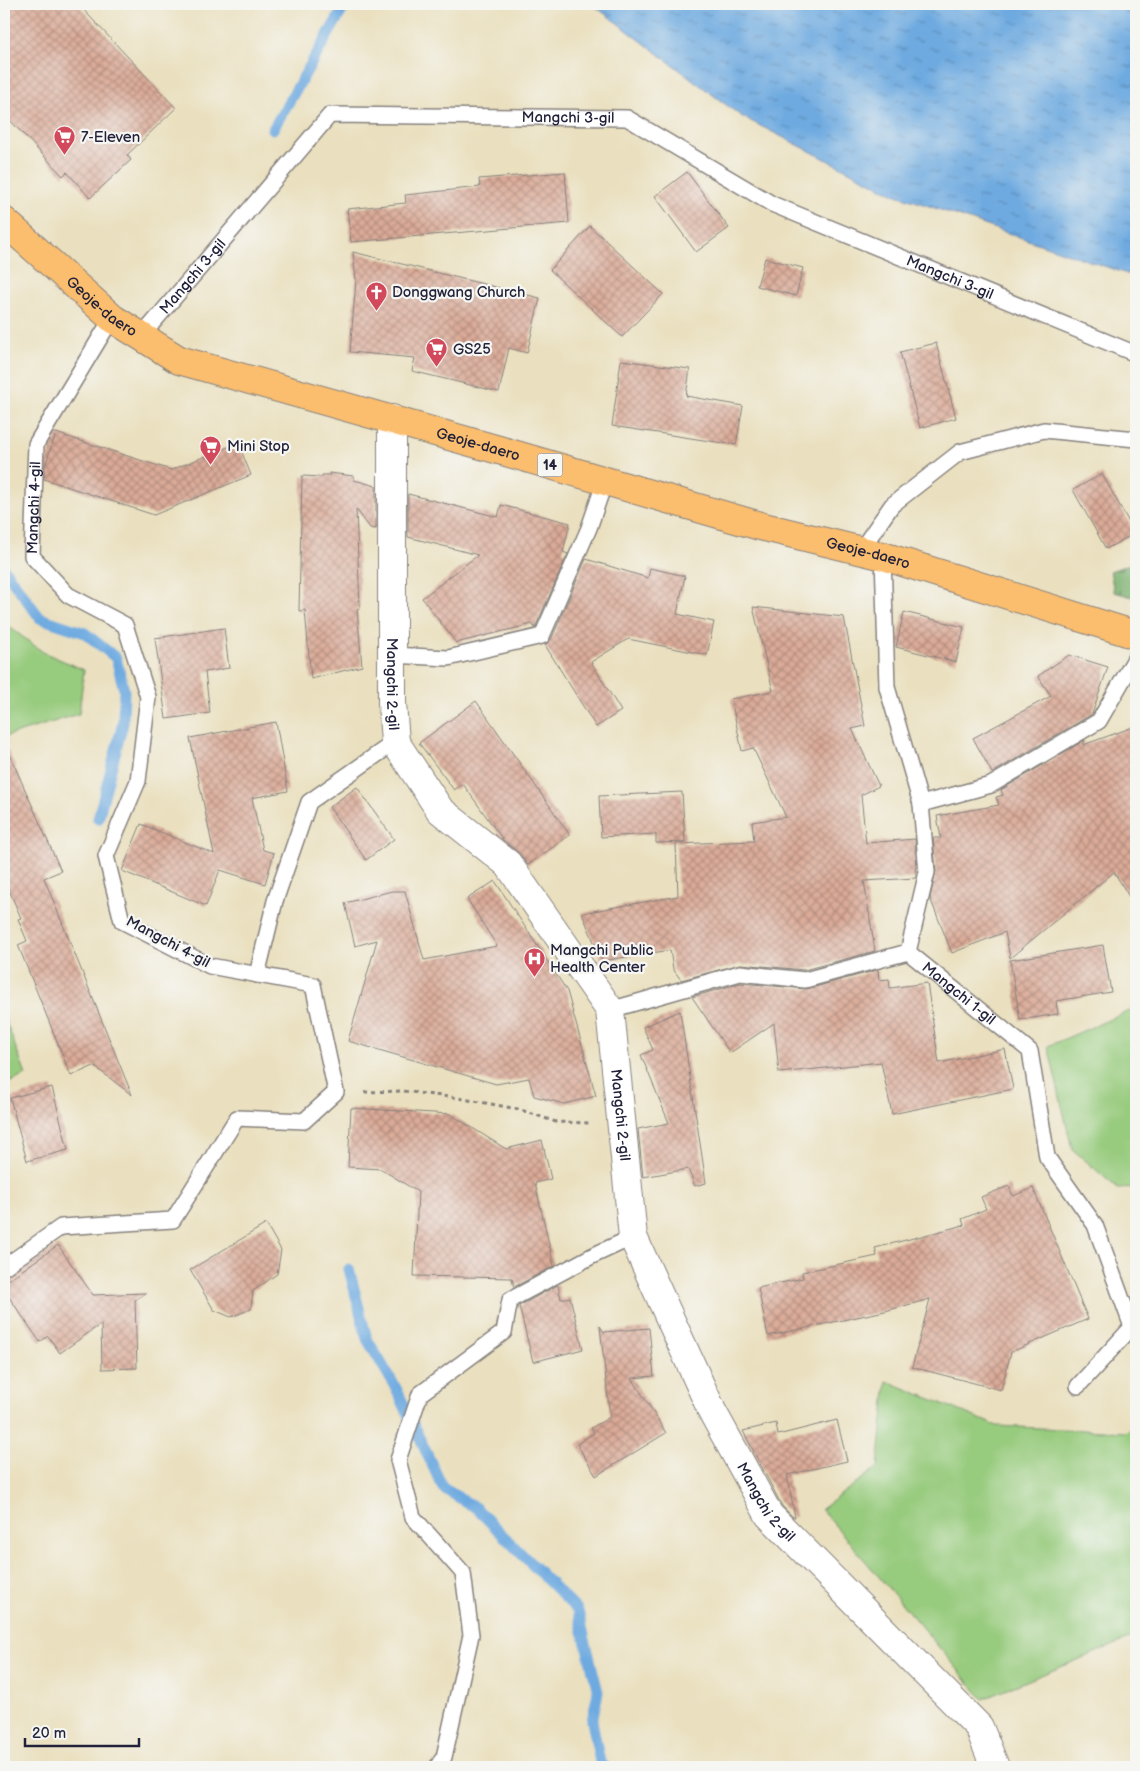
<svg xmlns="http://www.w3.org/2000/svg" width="1140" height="1771" font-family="'Balsamiq Sans',sans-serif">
	<defs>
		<pattern id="forest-firs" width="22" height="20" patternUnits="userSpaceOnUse" patternTransform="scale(1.25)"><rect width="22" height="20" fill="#79af6c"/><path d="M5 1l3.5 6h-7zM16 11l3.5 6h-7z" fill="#638e5a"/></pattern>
		<pattern id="water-ripples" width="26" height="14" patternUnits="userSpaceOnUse" patternTransform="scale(1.25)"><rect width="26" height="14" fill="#6eaae0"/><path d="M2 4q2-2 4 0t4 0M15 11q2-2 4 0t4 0" fill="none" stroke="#5a8ab7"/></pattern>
		<pattern id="building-cross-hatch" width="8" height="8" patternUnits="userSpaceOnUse" patternTransform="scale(1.25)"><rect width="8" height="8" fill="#dbab98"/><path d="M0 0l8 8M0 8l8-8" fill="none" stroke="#b18b7d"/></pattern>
	</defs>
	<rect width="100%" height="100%" fill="#f6f6f2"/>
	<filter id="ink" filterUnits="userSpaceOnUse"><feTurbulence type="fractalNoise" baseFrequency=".02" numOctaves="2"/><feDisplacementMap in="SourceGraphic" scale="10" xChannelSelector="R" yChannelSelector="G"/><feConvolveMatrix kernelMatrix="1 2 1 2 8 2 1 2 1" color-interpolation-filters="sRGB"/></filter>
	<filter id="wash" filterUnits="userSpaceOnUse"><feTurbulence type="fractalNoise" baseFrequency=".0096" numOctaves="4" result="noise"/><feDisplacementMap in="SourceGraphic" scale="20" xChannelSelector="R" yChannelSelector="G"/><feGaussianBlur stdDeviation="1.12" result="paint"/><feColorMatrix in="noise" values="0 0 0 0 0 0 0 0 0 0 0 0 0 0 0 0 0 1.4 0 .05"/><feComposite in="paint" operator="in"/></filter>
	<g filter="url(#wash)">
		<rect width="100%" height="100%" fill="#eae0bf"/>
		<!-- green -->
		<g fill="#97cb7d" stroke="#5c765c">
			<path d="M4,623L43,652L84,670L79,714L4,737Z"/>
			<path d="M1136,1008V1188L1118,1189L1072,1149L1048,1046Z"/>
			<path d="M4,1016L26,1075L4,1085Z"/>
			<path d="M887,1381L997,1426L1126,1432L1136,1423V1636L983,1699L821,1509L878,1467Z"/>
		</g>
		<!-- forest -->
		<path fill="url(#forest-firs)" stroke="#4e6854" d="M1136,562V598L1114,592L1110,571Z"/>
		<!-- water -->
		<path fill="url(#water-ripples)" stroke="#48668e" d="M592,4H1136V277L894,194L741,116Z"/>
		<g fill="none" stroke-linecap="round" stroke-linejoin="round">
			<!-- stream -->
			<g stroke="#6eaae0" stroke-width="11">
				<path d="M273,129L346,4"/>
				<path d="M4,569L40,618L85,633L116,658L124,690L123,723L98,819"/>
				<path d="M349,1269L367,1339L396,1388L443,1488L476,1508L578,1611L598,1692L592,1721L600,1762L605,1767"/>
			</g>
		</g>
		<g id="blocks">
			<!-- building -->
			<g fill="url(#building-cross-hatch)">
				<path d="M4,4H78L176,108L127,155L131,160L90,198L67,172L63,176L4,114Z"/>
				<path d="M565,172L569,223L351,242L347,209L406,203L405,195L480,187L479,179Z"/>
				<path d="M687,172L729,228L696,252L655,196Z"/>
				<path d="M590,226L663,294L622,337L550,270Z"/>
				<path d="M353,252L540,298L527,353L509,348L499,392L412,371L415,358L350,352L356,280Z"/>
				<path d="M765,258L803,268L796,296L757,286Z"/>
				<path d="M936,343L956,418L920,428L900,352Z"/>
				<path d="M621,360L690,369L686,396L743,406L736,445L612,426Z"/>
				<path d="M56,433L171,470L238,443L251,475L154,515L44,479V469Z"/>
				<path d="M329,473L354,476V480L376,486V529L370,528L356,509L360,608L357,609L362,666L311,679L305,610L299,611L302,476L322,477V475H330Z"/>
				<path d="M1102,474L1135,533L1106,549L1073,490Z"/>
				<path d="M408,494L498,517L501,505L570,523L563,552L568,554L535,628L532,624L456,643L422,598L478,555L408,537Z"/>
				<path d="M586,559L648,578L650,568L685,576L677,614L714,622L707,655L628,639L591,662L621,711L596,727L545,645L551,640Z"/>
				<path d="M753,607L844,617L865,726L852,729L879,786L861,795L866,843L915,839L916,878L864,881L875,951L804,970L741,964L681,980L673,969L670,950L602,961L582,913L678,896L676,844L754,841L752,822L786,817L753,748L742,751L731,699L773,691Z"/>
				<path d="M904,612L964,627L956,662L896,647Z"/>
				<path d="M224,628L229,668L205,672L210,713L166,719L155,638Z"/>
				<path d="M1069,655L1108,667L1092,714L992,773L973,738L1051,696L1038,676Z"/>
				<path d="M476,701L570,835L528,865L518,852L503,840L463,784L454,790L419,743Z"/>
				<path d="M276,722L288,791L252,798L263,850L274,853L265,884L220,870L206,906L122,871L141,824L214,854L190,738Z"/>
				<path d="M1136,726V908L1114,872L1010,958L1005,932L952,953L930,898L936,871L933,838H941L937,816L999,805L996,797L1003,795L1001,790L1085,740L1083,745Z"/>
				<path d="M4,742L61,871L44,878L132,1095L94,1066L71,1076L18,945L27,941L18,919L21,918L4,878Z"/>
				<path d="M357,787L394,839L366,860L329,807Z"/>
				<path d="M682,792L685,842L656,843V834L601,837L599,796Z"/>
				<path d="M495,881L567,991L596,1096L564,1104L534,1096L529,1078L496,1084L348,1041L377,940L355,946L345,903L392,891H405L424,960L497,946L467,899Z"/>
				<path d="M1103,945L1111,992L1056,1001L1058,1014L1020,1020L1010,960Z"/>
				<path d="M878,970L879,980L889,979L890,988L927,983L939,1063L1005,1049L1013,1089L892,1114L881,1062L779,1073L774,1023L730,1053L692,997L741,983L807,989Z"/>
				<path d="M680,1011L706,1183L695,1186L688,1169L643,1177L638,1129L669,1123L641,1055L653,1050L643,1027Z"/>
				<path d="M52,1087L68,1150L27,1161L10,1098Z"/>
				<path d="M351,1108L450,1114L506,1149L542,1140L551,1179L535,1183L554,1266L514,1287L512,1278L414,1276L418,1192L381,1169L348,1167Z"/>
				<path d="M1009,1186L1013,1196L1033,1188L1088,1319L1011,1352L1001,1390L912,1367L930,1299L885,1311L768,1336L758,1288L803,1278L802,1272L877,1256L875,1248L964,1225L962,1219L986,1209L981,1197Z"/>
				<path d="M266,1224L281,1250L277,1274L253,1291L251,1309L231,1317L214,1310L190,1270Z"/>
				<path d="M58,1245L93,1295L146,1293L135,1300L137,1368L102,1369L101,1324L60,1353L48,1336L40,1342L4,1290V1283Z"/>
				<path d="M558,1285L561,1299L570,1297L583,1349L533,1362L519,1306Z"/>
				<path d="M600,1326L604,1332L649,1328L654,1376L632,1378L666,1433L596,1476L577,1444L594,1433L591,1428L610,1417Z"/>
				<path d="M837,1420L847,1461L787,1475L795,1517H793L782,1506L743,1431L776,1423L778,1435Z"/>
			</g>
		</g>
	</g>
	<g filter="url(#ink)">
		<use href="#blocks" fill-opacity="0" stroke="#86817d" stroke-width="1"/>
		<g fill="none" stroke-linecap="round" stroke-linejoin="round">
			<defs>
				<g id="lane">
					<path id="s1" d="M140,338L330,115L627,118L772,204L1136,354"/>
					<path d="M860,551L892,505L960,452L1044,430L1136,439"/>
					<path id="s2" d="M883,556L887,687L921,804L927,872L908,952L1030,1051L1047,1157L1095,1225L1132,1327L1078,1386"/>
					<path d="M392,655L448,658L542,636L589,528L605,481"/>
					<path d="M921,804L991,785L1099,721L1136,657"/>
					<path d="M257,975L275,901L309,802L395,742"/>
					<path d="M610,1010L740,973L805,980L908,952"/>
					<path id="s3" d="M4,1267L61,1227L173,1220L237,1118L304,1121L336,1092L313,985L210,966L122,921L106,856L138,781L148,697L125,625L68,595L32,556L36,444L112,318"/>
					<path d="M437,1767L444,1757L471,1635L463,1573L413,1517L398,1460L420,1394L504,1332L510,1300L592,1256L633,1237"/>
				</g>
				<g id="street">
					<path id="s4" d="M392,419V703L395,742L440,810L508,864L610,1010L633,1237L712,1411L769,1515L979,1727L995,1767"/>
				</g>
				<g id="primary">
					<path id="s5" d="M4,221L112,318L179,360L499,450L760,526L883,556L1136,635"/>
				</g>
			</defs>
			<!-- lane casing -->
			<use href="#lane" stroke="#86817d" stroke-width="18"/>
			<!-- street casing -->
			<use href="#street" stroke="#86817d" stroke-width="30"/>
			<!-- primary casing -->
			<use href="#primary" stroke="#86817d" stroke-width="30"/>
			<!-- path -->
			<path stroke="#86817d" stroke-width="3" stroke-dasharray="4 4" stroke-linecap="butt" d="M364,1092L403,1091L458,1098L518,1109L556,1122L589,1123"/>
			<!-- lane -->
			<use href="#lane" stroke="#fff" stroke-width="15"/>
			<!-- street -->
			<use href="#street" stroke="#fff" stroke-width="28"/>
			<!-- primary -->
			<use href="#primary" stroke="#fbbd6e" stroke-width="28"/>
		</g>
	</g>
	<!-- icons -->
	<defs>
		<symbol id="supermarket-pin" viewBox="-11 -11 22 30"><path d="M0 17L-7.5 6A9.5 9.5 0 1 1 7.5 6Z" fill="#d1495b" stroke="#f6f6f2"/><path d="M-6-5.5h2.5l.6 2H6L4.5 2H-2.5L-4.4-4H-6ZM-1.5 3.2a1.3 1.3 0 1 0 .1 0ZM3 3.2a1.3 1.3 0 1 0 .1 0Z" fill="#fff"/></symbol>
		<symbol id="church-pin" viewBox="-11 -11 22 30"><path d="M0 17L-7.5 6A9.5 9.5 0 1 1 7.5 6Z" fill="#d1495b" stroke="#f6f6f2"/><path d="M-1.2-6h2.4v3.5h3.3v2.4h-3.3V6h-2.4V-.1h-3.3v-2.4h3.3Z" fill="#fff"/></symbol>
		<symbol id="hospital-pin" viewBox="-11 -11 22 30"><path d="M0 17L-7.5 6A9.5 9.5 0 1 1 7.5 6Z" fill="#d1495b" stroke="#f6f6f2"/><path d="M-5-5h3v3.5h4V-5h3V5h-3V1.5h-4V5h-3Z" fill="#fff"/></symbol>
	</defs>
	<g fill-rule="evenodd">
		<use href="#supermarket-pin" x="52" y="124" width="25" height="34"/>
		<use href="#church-pin" x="364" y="280" width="25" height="34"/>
		<use href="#supermarket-pin" x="424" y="336" width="25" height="34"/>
		<use href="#supermarket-pin" x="198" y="434" width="25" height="34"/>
		<use href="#hospital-pin" x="522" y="946" width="25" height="34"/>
	</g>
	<g text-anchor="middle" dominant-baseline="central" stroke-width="4.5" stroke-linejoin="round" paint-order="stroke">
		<!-- shield labels -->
		<rect fill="#f6f6f2" stroke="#626272" stroke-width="1" x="537.5" y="453.5" width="25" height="23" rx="4"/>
		<g font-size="14" font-weight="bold" fill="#22223b">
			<text x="550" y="465">14</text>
		</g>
		<!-- street labels -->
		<g font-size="15" fill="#22223b" stroke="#f6f6f2">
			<text stroke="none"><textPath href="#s1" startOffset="531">Mangchi 3-gil</textPath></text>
			<text stroke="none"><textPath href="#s1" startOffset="81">Mangchi 3-gil</textPath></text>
			<text stroke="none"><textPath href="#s1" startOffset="951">Mangchi 3-gil</textPath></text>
			<text stroke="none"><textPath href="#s5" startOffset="130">Geoje-daero</textPath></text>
			<text stroke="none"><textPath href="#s5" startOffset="535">Geoje-daero</textPath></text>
			<text stroke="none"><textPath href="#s3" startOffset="1200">Mangchi 4-gil</textPath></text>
			<text stroke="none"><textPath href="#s5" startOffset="940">Geoje-daero</textPath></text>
			<text stroke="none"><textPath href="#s4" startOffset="265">Mangchi 2-gil</textPath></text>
			<text transform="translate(168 942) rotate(28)">Mangchi 4-gil</text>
			<text stroke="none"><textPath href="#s2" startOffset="469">Mangchi 1-gil</textPath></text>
			<text stroke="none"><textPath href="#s4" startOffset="775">Mangchi 2-gil</textPath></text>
			<text stroke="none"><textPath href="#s4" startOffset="1195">Mangchi 2-gil</textPath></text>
		</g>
		<!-- poi labels -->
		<g font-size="15" fill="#22223b" stroke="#f6f6f2" text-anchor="start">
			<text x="81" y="137">7-Eleven</text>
			<text x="392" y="292">Donggwang Church</text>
			<text x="453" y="349">GS25</text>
			<text x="227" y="446">Mini Stop</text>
			<text x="550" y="950">Mangchi Public<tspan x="550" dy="17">Health Center</tspan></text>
		</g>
	</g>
	<!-- margin -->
	<rect width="1140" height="1771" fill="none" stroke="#f6f6f2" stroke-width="20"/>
	<!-- scale -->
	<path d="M25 1738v8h114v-8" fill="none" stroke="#22223b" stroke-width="2.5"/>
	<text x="32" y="1738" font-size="15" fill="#22223b" stroke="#f6f6f2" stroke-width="4" paint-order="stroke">20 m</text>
</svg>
